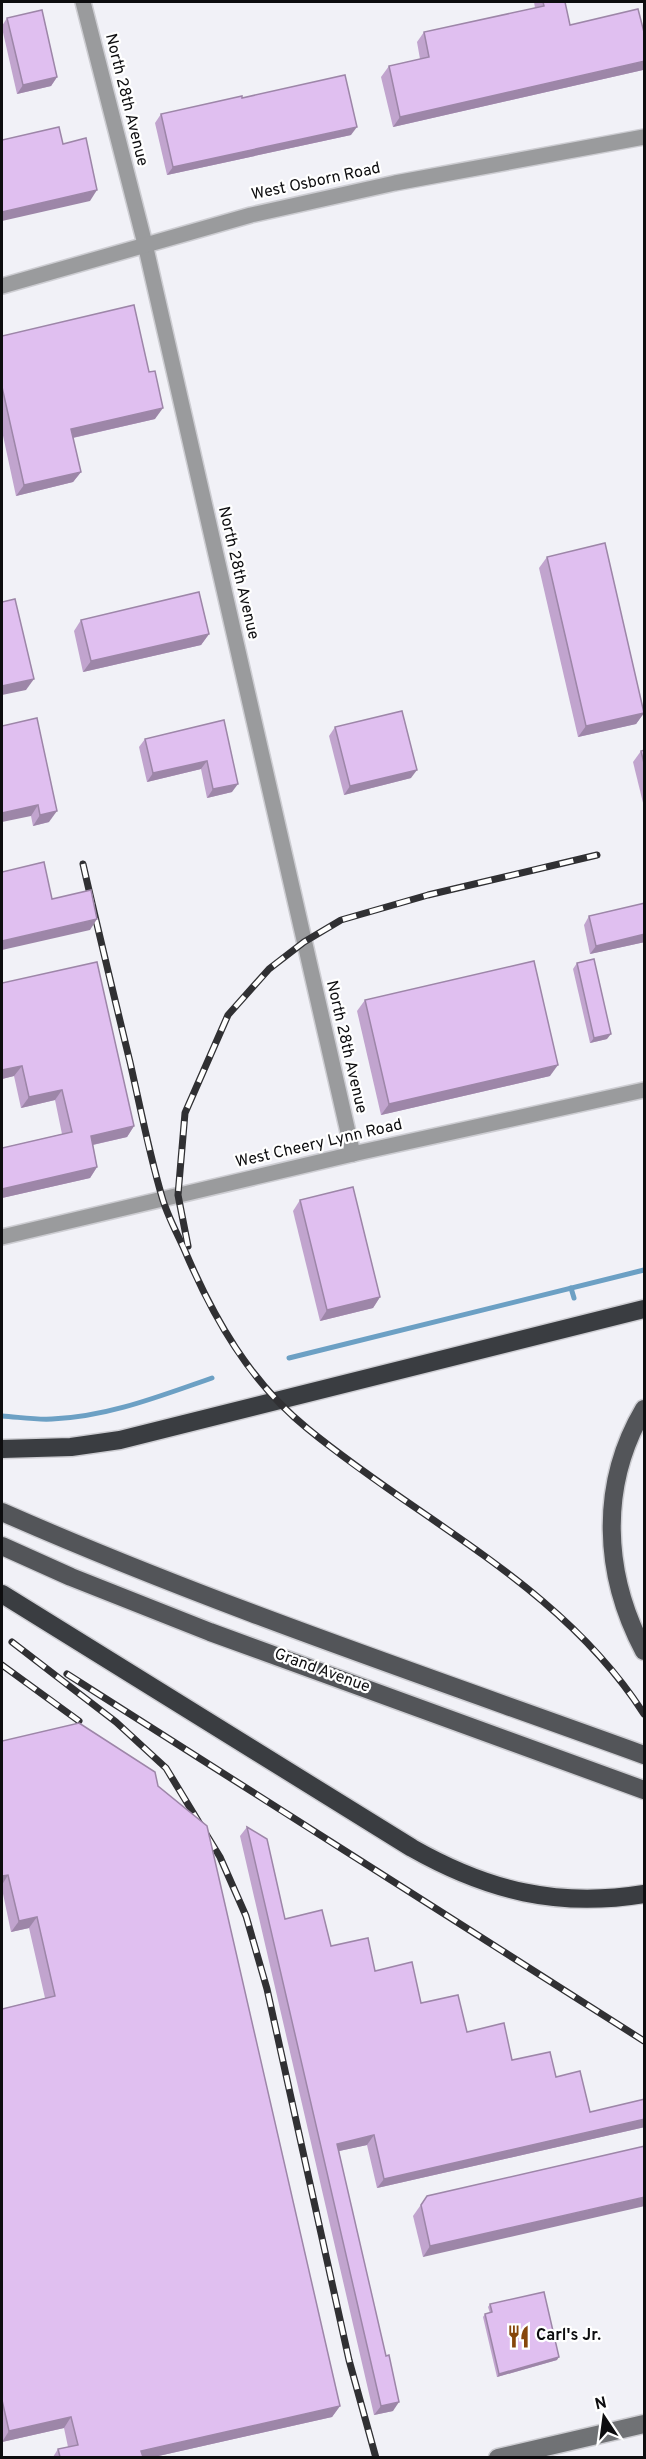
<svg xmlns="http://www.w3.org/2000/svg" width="646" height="2459" font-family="Overpass,sans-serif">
	<rect width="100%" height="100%" fill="#f1f1f7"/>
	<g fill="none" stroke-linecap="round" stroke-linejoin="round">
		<!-- stream -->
		<g stroke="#6ca0c4" stroke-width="5">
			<path d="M571,1288L574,1298"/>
			<path d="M289,1358L644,1270"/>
			<path d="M2,1416C18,1417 36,1420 52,1419C107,1417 160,1396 212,1378"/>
		</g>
		<defs>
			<g id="street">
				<path d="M83,2L145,244L353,1154"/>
				<path d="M2,286L251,215L395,183L644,137"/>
				<path d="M2,1237L357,1153L644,1090"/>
			</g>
			<path id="secondary" d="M498,2458L644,2424"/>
			<g id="primary">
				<path d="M644,1409C599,1485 603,1574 644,1651"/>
				<path d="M2,1512C211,1604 429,1677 644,1755"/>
				<path d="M2,1546L71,1577L210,1632L644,1790"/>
			</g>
			<g id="highway">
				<path d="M2,1449L71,1447L120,1440L644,1309"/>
				<path d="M2,1594L412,1848C488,1891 558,1908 644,1894"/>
			</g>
		</defs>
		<!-- street casing -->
		<use href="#street" stroke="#cdcdd2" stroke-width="18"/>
		<!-- secondary casing -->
		<use href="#secondary" stroke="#cdcdd2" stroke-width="21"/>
		<!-- primary casing -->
		<use href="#primary" stroke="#cdcdd2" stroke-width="21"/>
		<!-- highway casing -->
		<use href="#highway" stroke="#cdcdd2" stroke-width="21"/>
		<!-- street -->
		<use href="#street" stroke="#9a9b9d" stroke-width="15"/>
		<!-- secondary -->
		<use href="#secondary" stroke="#707275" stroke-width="18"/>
		<!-- primary -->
		<use href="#primary" stroke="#535559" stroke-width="18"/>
		<!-- highway -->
		<use href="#highway" stroke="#3a3d41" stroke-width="18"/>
		<defs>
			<g id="rail">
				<path d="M83,864C98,930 114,996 130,1062C140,1106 149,1153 162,1197C167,1215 177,1233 185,1251C214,1319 250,1382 308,1429C424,1524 561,1585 644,1714"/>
				<path d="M188,1246L178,1195L185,1113L228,1015L269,969L304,942L341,920L428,895L597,855"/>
				<path d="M12,1642L116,1722L166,1768L220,1857L246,1916L267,1989L349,2360L376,2458"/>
				<path d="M2,1665L79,1721"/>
				<path d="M67,1674L644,2041"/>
			</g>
		</defs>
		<!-- rail casing -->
		<use href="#rail" stroke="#303033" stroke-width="7"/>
		<!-- rail -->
		<use href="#rail" stroke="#fff" stroke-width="4.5" stroke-dasharray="14" stroke-linecap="butt"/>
	</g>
	<!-- wall -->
	<g fill="#c1a4ce">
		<path d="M534,2H565L570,25L645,36V68L643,70L393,127L381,77L389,66L420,59L417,42L424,32L535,8Z"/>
		<path d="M7,18L57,77L51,86L17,94L2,28V26Z"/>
		<path d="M161,114L351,135L167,175L155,123Z"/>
		<path d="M2,336L155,419L73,438L81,472L73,482L16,496L2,431Z"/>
		<path d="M547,557L644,713L636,724L578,737L539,568Z"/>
		<path d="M81,620L209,634L201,645L83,672L74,631Z"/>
		<path d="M224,720L232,792L207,798L201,769L147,782L139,747L145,739Z"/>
		<path d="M2,726L49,822L33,826L31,816Z"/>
		<path d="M335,727L411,778L344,795L329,736Z"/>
		<path d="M645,750V811L633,762L641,751Z"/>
		<path d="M645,903V942L590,954L584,925L589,916Z"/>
		<path d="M577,963L607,1039L590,1043L573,969Z"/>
		<path d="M2,983L134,1126L127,1137L93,1145L97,1167L90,1178L2,1198V1148L62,1134L55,1100L21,1108L14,1076L2,1079Z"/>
		<path d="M365,1000L550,1076L381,1115L357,1011Z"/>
		<path d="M300,1200L380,1297L373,1308L320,1321L293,1211Z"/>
		<path d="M2,1741L158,1786L340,2406L332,2417L154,2457H53L58,2449L68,2447L64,2428L2,2442V2009L45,1998L29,1928L11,1932L2,1889Z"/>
		<path d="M247,1827L285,1919L331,1946L375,1971L421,2003L512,2060L590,2112L645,2099V2127L377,2188L367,2145L339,2151L393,2411L374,2415L240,1836Z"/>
		<path d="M645,2146L423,2257L413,2216L427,2196Z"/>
		<path d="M490,2304L557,2360L497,2377L483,2317L485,2314L490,2313L488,2307Z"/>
	</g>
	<!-- shaded-wall -->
	<g fill="#9d86a8">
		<path d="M645,61V68L643,70L393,127L400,117Z"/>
		<path d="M57,77L51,86L17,94L23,85Z"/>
		<path d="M357,127L351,135L167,175L173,167Z"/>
		<path d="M97,190L90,201L2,221V212Z"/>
		<path d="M163,408L155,419L63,440L71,429Z"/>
		<path d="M81,472L73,482L16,496L24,485Z"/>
		<path d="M209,634L201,645L83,672L91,661Z"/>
		<path d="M34,679L26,690L2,695V686Z"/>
		<path d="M644,713L636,724L578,737L586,726Z"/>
		<path d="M207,761L201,769L147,782L153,773Z"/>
		<path d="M417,770L411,778L344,795L350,786Z"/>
		<path d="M238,784L232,792L207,798L213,789Z"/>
		<path d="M38,805L31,816L2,822V813Z"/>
		<path d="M57,811L49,822L33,826L40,815Z"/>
		<path d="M97,919L90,930L2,950V941Z"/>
		<path d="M645,934V942L590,954L596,946Z"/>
		<path d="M611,1034L607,1039L590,1043L594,1038Z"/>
		<path d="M558,1065L550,1076L381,1115L389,1104Z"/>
		<path d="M22,1066L14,1076L2,1079V1070Z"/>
		<path d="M62,1090L55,1100L21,1108L29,1097Z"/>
		<path d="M134,1126L127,1137L83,1147L91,1136Z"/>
		<path d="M97,1167L90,1178L2,1198V1189Z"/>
		<path d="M380,1297L373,1308L320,1321L327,1310Z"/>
		<path d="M8,1875L2,1885V1876Z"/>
		<path d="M37,1917L29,1928L11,1932L19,1921Z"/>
		<path d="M645,2119V2127L377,2188L384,2179Z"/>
		<path d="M374,2135L367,2145L330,2153L337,2144Z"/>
		<path d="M645,2197V2206L423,2257L430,2246Z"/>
		<path d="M559,2357L557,2360L497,2377L499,2374Z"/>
		<path d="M399,2402L393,2411L374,2415L381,2406Z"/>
		<path d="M340,2406L332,2417L154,2457H137L141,2451Z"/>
		<path d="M71,2417L64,2428L2,2442L9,2431Z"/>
	</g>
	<!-- building -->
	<g fill="#e0bff0" stroke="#9d86a8" stroke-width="1.5">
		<path d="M543,2H565L570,25L638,9L645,36V61L400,117L389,66L429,57L424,32L544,6Z"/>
		<path d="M42,10L57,77L23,85L7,18Z"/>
		<path d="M345,75L357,127L173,167L161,114L242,96V98Z"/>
		<path d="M59,127L63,144L86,138L97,190L2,212V140Z"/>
		<path d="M134,305L149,372L155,371L163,408L71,429L81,472L24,485L2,387V336Z"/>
		<path d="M605,543L644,713L586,726L547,557Z"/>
		<path d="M199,592L209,634L91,661L81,620Z"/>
		<path d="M15,599L34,679L2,686V602Z"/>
		<path d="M402,711L417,770L350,786L335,727Z"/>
		<path d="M37,718L57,811L40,815L38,805L2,813V726Z"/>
		<path d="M224,720L238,784L213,789L207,761L153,773L145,739Z"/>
		<path d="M645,750V767L641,751Z"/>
		<path d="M44,862L52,899L91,890L97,919L2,941V872Z"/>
		<path d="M645,903V934L596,946L589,916Z"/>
		<path d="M594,959L611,1034L594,1038L577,963Z"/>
		<path d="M534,961L558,1065L389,1104L365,1000Z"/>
		<path d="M97,962L134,1126L91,1136L97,1167L2,1189V1148L72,1132L62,1090L29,1097L22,1066L2,1070V983Z"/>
		<path d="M353,1187L380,1297L327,1310L300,1200Z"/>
		<path d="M79,1723L155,1772L158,1786L207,1826L340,2406L141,2451L143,2457H60L58,2449L78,2445L71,2417L9,2431L2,2400V2009L55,1996L37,1917L19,1921L8,1875L2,1876V1741Z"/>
		<path d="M247,1827L267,1839L285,1919L322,1910L331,1946L368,1938L375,1971L412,1962L421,2003L458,1995L467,2032L504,2023L512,2060L550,2052L556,2077L580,2071L590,2112L645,2099V2119L384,2179L374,2135L337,2144L386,2356L389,2355L399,2402L381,2406Z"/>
		<path d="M645,2146V2197L430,2246L421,2205L427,2196Z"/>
		<path d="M544,2292L559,2357L499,2374L485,2314L492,2312L490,2304Z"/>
	</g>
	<!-- icons -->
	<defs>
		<symbol id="restaurant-bare" viewBox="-9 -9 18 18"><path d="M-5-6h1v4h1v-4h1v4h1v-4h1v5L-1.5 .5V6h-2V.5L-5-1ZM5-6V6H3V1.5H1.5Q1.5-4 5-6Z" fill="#86470b" stroke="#fff" stroke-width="2.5" paint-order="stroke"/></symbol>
	</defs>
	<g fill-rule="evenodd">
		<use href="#restaurant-bare" x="502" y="2320" width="33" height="33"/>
	</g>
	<g text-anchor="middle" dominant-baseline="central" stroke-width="4.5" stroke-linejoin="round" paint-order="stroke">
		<!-- street labels -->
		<g font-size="16" fill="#0d0d0f" stroke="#fff">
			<text transform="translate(126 100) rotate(76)">North 28th Avenue</text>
			<text transform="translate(316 182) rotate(-12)">West Osborn Road</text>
			<text transform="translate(238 573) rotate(77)">North 28th Avenue</text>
			<text transform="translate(346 1047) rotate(77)">North 28th Avenue</text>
			<text transform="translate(319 1144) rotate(-13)">West Cheery Lynn Road</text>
			<text transform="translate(322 1671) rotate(20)">Grand Avenue</text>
		</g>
		<!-- poi labels -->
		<g font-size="16" font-weight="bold" fill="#0d0d0f" stroke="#fff" text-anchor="start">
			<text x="536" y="2336">Carl's Jr.</text>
		</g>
	</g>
	<!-- border -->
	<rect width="646" height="2459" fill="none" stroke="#0d0d0f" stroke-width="6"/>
	<!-- north arrow -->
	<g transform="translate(604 2417) rotate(347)" stroke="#ffffff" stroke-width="4.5" paint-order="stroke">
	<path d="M0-4.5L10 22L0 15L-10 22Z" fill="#0d0d0f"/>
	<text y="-9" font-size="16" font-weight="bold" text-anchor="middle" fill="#0d0d0f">N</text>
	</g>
</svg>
